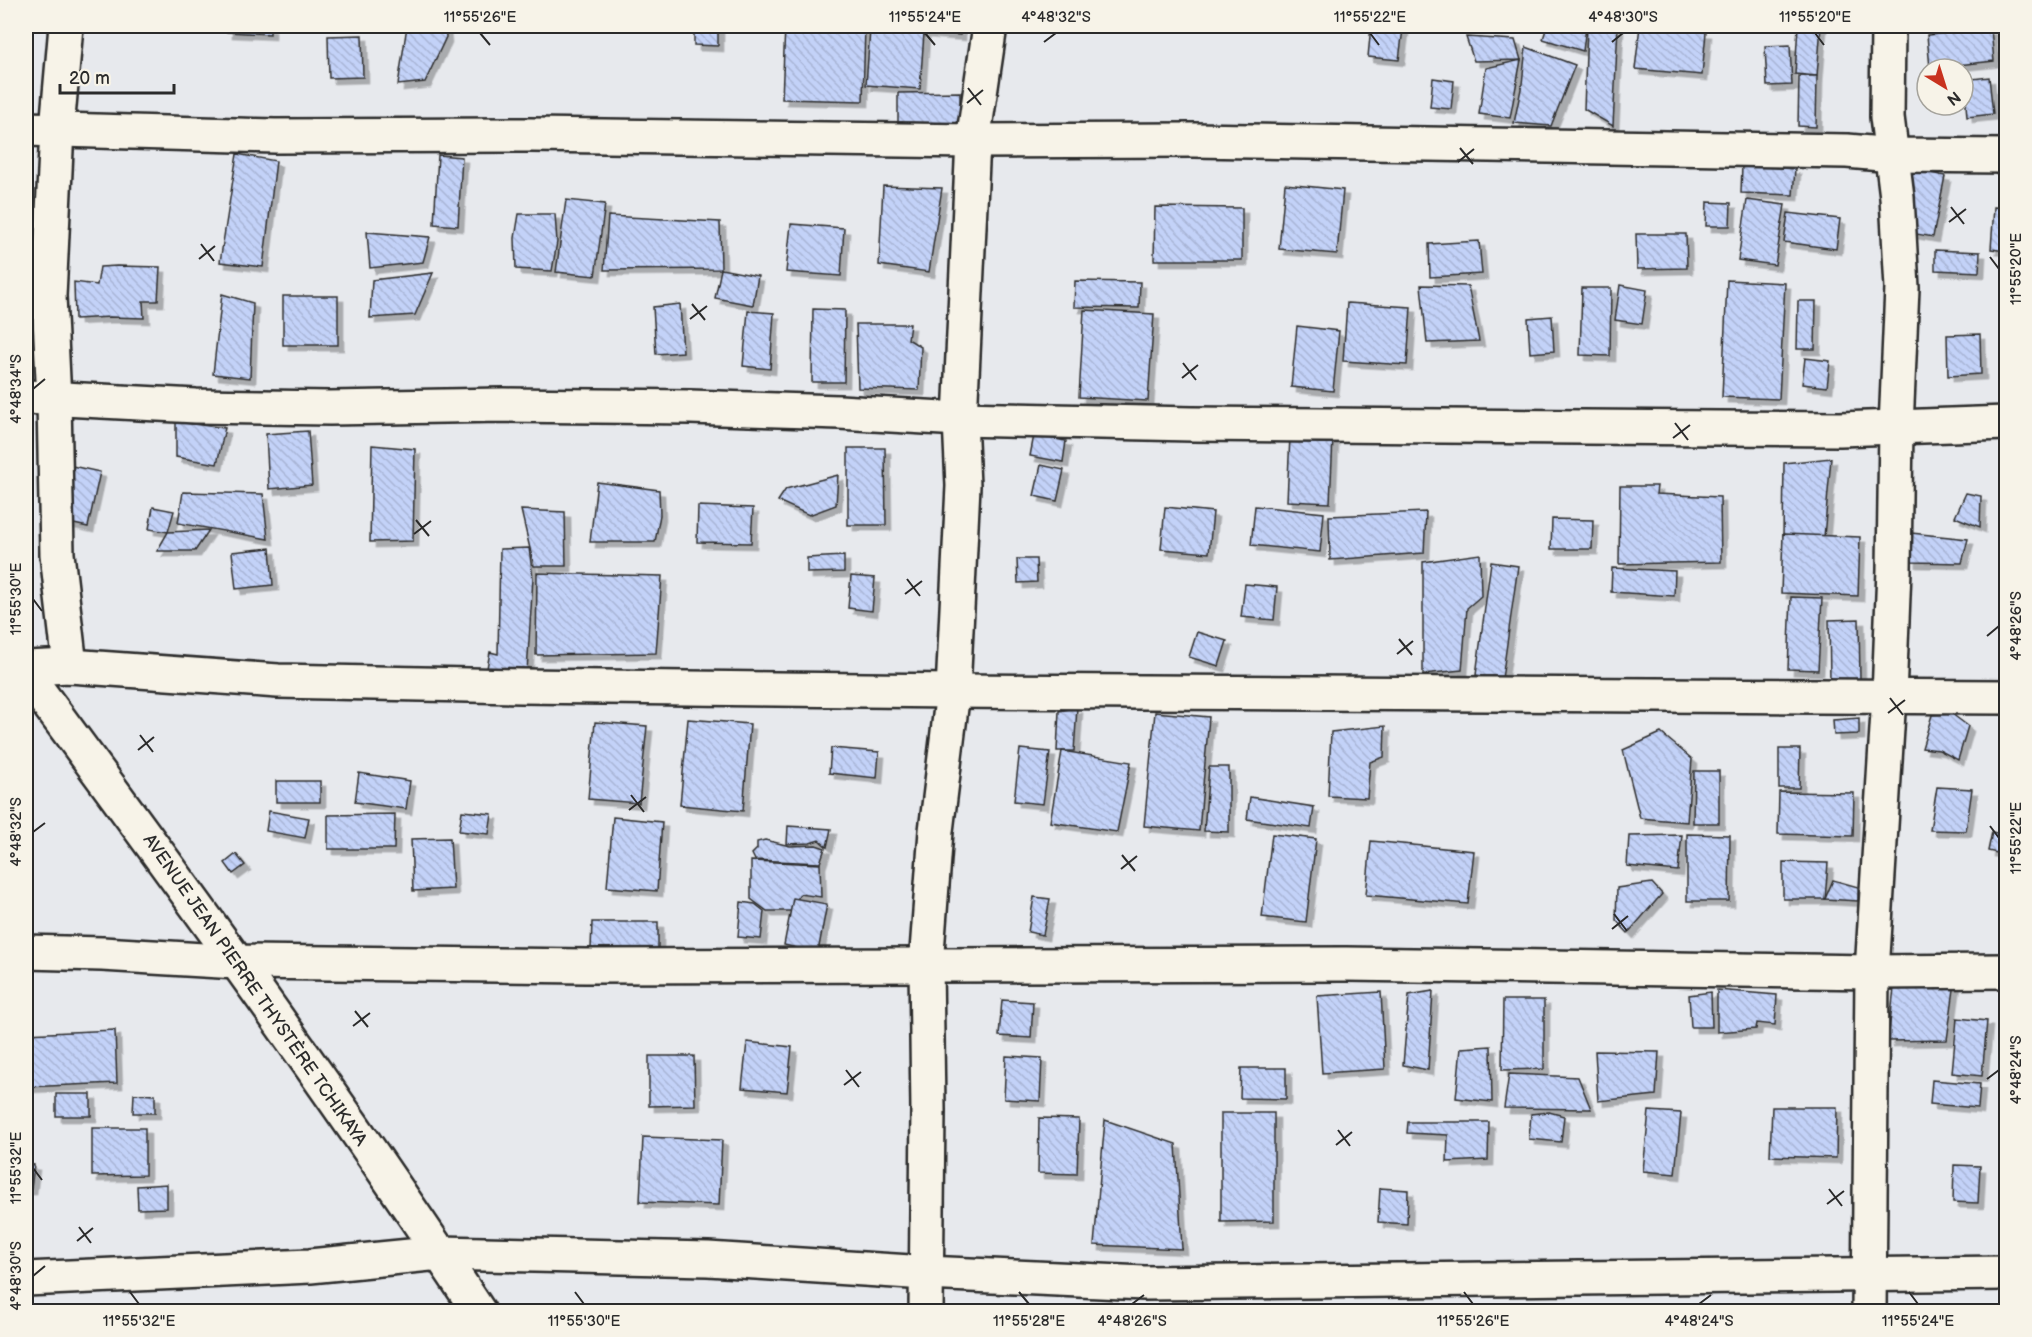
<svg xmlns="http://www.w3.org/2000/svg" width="2032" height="1337" font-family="'Balsamiq Sans',sans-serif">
	<defs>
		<pattern id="building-back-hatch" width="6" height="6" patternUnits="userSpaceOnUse" patternTransform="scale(1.5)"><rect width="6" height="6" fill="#c3d2f8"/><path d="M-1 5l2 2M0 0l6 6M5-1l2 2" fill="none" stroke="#a8b4d5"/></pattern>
		<filter id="shadow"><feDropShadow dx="5.5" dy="5.5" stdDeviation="0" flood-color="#0004"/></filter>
	</defs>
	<rect width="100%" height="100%" fill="#e7e9ed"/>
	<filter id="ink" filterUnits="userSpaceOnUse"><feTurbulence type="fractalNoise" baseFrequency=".0167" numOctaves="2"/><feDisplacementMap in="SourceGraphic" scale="12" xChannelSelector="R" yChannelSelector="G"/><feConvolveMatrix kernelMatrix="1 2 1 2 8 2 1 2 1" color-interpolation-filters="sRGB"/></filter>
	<g filter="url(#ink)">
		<!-- building -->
		<g fill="url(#building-back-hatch)" stroke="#2b2b2b" stroke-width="1.5" filter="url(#shadow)">
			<path d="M227,26H270V34L227,32Z"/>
			<path d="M407,26H445L446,37L425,82L398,85Z"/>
			<path d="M694,26H718V46L694,45Z"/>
			<path d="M785,26H865L863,101L782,99Z"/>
			<path d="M864,26H960V35L864,27Z"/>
			<path d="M1371,26L1403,29L1399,60L1368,57Z"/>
			<path d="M1547,26H1586L1583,51L1543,39Z"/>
			<path d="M1587,26H1618L1613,126L1584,109Z"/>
			<path d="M1640,26L1706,32L1702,75L1635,69Z"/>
			<path d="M1798,26H1821L1817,76L1795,74Z"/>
			<path d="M1991,29L1994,61L1930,68L1927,35Z"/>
			<path d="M870,30L924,33L920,89L866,85Z"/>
			<path d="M362,35L363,77L329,78L328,36Z"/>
			<path d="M1466,37L1515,40L1521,60L1474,61Z"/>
			<path d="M1790,45L1792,85L1767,86L1765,46Z"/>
			<path d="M1526,47L1575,65L1551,126L1514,123L1522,84Z"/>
			<path d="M2000,53H2006V117H2003Z"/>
			<path d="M1521,60L1510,118L1479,114L1486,68Z"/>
			<path d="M1799,76H1817L1816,127L1798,126Z"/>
			<path d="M1989,77L1993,114L1967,117L1964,80Z"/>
			<path d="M1433,78L1454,81L1451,109L1430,107Z"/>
			<path d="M960,92V123L898,124V93Z"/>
			<path d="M237,154L276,161L263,267L220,262Z"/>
			<path d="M438,155L462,157L458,226L434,224Z"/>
			<path d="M1742,165L1795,169L1793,195L1741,193Z"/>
			<path d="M1895,166L1945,176L1933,237L1883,228Z"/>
			<path d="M1285,184L1343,190L1337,254L1279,249Z"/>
			<path d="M883,186L942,188L929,272L879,265Z"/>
			<path d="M566,200L605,204L595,276L556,272Z"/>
			<path d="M1747,200L1785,205L1775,265L1738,260Z"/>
			<path d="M1707,202L1731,203L1730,226H1706Z"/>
			<path d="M1155,207L1242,208V260H1154Z"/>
			<path d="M1994,207L2006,208V251L1991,249Z"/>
			<path d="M1788,213L1840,219L1836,249L1784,242Z"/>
			<path d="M519,214H555L557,242L552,271L516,269L515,238Z"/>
			<path d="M608,216L720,222L721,269L604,270Z"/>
			<path d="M791,224L844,228L841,276L786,272Z"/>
			<path d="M367,232L430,237L423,262L370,268Z"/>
			<path d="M1636,234H1686L1687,268L1637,269Z"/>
			<path d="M1479,241L1482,274L1430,277L1429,244Z"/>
			<path d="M1935,250L1980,252L1979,272L1935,270Z"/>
			<path d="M117,266L160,267L158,301H143L144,318L110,317L75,319L74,282L97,285L100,267Z"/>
			<path d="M721,269L758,276L753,305L715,298Z"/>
			<path d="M433,273L415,315L370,318L372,280Z"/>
			<path d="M1727,280L1785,283L1779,399L1722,397Z"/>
			<path d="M1075,281L1140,282L1139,308L1074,307Z"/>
			<path d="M1421,285L1468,286L1479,341L1427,343Z"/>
			<path d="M1620,285L1647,290L1642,324L1615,320Z"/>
			<path d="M1582,288H1611L1610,356L1580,355Z"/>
			<path d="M222,294L253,303L250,378L213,374Z"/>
			<rect x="283" y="296" width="55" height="49"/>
			<path d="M1798,301H1816L1815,349H1797Z"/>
			<path d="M1347,303L1411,307L1407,365L1343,361Z"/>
			<path d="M680,304L683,352L656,354L653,307Z"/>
			<path d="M813,309L845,310L844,382H812Z"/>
			<path d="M1084,310L1154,314L1148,401L1079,397Z"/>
			<path d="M748,311L774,313L770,369L743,366Z"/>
			<path d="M1552,316L1554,351L1530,353L1528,318Z"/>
			<path d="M856,324H910L908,339L921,347L919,390L858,388Z"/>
			<path d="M1297,326L1339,331L1333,391L1291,387Z"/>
			<path d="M1980,334L1981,374L1948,376L1947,335Z"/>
			<path d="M1805,358L1830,361L1827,387L1802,384Z"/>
			<path d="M176,422L225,428L217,464L176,457Z"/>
			<path d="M308,431L312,485L269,489L266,434Z"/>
			<path d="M1034,435L1066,441L1063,462L1030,456Z"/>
			<path d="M1290,436L1333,438L1330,503L1287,501Z"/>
			<path d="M372,445L415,449L413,541L370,542Z"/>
			<path d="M848,448H885L886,525H848Z"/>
			<path d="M1831,458L1824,537H1783L1784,463Z"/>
			<path d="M1041,465L1064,470L1057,501L1034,496Z"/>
			<path d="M72,466L100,472L88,527L60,521Z"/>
			<path d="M838,475L836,505L809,515L778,501L786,489Z"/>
			<path d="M597,482L659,490L660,515L655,542H590Z"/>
			<path d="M1620,486H1657L1656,494L1720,497L1721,562L1619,564Z"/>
			<path d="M183,492L263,494L268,539L178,523Z"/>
			<path d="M1966,493L1981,496L1980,527L1955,517Z"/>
			<path d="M698,506L753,508L751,543L697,542Z"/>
			<path d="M1255,506L1324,513L1320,552L1251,545Z"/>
			<path d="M153,507L174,511L168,532L149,529Z"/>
			<path d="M1165,507L1213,512L1209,553L1161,549Z"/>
			<path d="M521,510L565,512L566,566H534Z"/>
			<path d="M1426,512L1424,553L1330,560L1329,516Z"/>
			<path d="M1552,519L1593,520L1592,549H1551Z"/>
			<path d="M209,530L195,551H157L168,532Z"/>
			<path d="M1911,533L1968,539L1962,563L1911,562Z"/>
			<path d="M1783,534L1860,537L1858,596L1781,593Z"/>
			<path d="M270,548L273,585L236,589L232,552Z"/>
			<path d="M529,548L533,578L527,672L487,668L490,652L498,654L500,549Z"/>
			<path d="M1480,554L1481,596L1467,608L1462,670L1423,674V562Z"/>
			<path d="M844,556V572L807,573V558Z"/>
			<path d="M1017,559H1036L1037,582L1018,583Z"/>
			<path d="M1491,562L1518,566L1502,679L1476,675Z"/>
			<path d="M1612,568L1675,571L1674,596L1611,592Z"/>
			<path d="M537,573L662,576L656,653L536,655Z"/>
			<path d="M851,576L875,578L872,611L848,608Z"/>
			<path d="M1245,584L1277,587L1274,620L1241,617Z"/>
			<path d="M1791,597L1822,598L1818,670L1788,669Z"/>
			<path d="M1859,619L1860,679H1830L1829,620Z"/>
			<path d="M1197,632L1227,641L1219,666L1189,657Z"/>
			<path d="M1077,708L1074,751H1057L1059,711Z"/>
			<path d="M1155,712L1209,717L1199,831L1144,826Z"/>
			<path d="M1952,714L1968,726L1958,760L1939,750L1922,748L1932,715Z"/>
			<path d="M1859,718V734L1834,735L1833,720Z"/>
			<path d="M688,719L750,724L743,811L680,805Z"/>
			<path d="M595,722L647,726L639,803L588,799Z"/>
			<path d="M1385,726L1384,757L1370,762L1367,798L1328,796L1331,732Z"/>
			<path d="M1661,733L1692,759L1687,822L1640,818L1623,750Z"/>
			<path d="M831,748L879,752L877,778L829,773Z"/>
			<path d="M1020,749L1050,752L1043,804L1014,801Z"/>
			<path d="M1779,749H1800L1799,788H1779Z"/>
			<path d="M1062,751L1131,762L1117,832L1050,822Z"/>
			<path d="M1209,767H1229V832L1204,831Z"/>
			<path d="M1694,771H1719V823H1693Z"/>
			<path d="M359,773L410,781L406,809L355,802Z"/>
			<rect x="276" y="781" width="44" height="21"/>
			<path d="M1937,787L1972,789L1966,831L1930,830Z"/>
			<path d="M1779,792L1854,793L1853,836L1778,834Z"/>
			<path d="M1250,797L1314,807L1311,828L1247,819Z"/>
			<path d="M269,811L309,818L305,838L266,831Z"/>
			<path d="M462,811L492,814L489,834L459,831Z"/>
			<path d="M395,814L394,849H328V815Z"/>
			<path d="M613,817L662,822L657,891L607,887Z"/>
			<path d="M788,826L831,829L827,847L819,840L810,843L787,844Z"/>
			<path d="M1992,832L2006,835V855L1988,851Z"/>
			<path d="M1272,834L1316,839L1306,922L1262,917Z"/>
			<path d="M1687,834L1730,835L1729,901H1687Z"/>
			<path d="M1682,835L1678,871L1627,866L1629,836Z"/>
			<path d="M450,838L453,889L413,891L411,839Z"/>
			<path d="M765,840L790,846L816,845L825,848L820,863L755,860L752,854L757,849V842Z"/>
			<path d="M1371,841L1474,851L1468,904L1366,895Z"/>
			<path d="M236,854L245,865L233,874L225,863Z"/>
			<path d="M751,861L820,864L821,897L800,894L791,911H767L751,899Z"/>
			<path d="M1783,862L1828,863L1825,899H1783Z"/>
			<path d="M1833,880L1858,887V901L1825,899Z"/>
			<path d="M1652,883L1662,894L1628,933L1616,920L1617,888Z"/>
			<path d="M1034,897L1050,899L1043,935L1028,932Z"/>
			<path d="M793,898L827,904L818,952L784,945Z"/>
			<path d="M741,902L755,904L764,911L761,939L738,937Z"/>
			<path d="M592,922H658V949H591Z"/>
			<path d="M1895,979L1955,982L1947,1040L1888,1041Z"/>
			<path d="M1717,990L1777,995L1775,1025L1757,1023L1756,1029L1717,1032Z"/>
			<path d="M1433,991L1428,1070L1403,1065L1409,995Z"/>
			<path d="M1381,992L1385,1069L1322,1073L1317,996Z"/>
			<path d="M1711,992L1712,1027H1691L1689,995Z"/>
			<path d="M1002,1000L1033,1002L1031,1038L999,1036Z"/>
			<path d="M1503,1000H1544V1069L1502,1070Z"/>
			<path d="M1957,1018L1987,1021L1982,1076L1952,1073Z"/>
			<path d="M115,1030L117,1083L26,1087V1034Z"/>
			<path d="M747,1042L792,1047L787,1092L742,1088Z"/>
			<path d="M1491,1046L1492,1102L1456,1098L1461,1048Z"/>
			<path d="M1595,1051L1659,1052L1656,1095L1598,1101Z"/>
			<path d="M649,1056H694L695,1105L649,1106Z"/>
			<path d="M1006,1056L1042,1058L1040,1101L1004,1099Z"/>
			<path d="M1241,1068H1286V1099L1240,1098Z"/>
			<path d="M1509,1074L1578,1077L1591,1109L1504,1108Z"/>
			<path d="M1932,1080L1980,1084L1978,1108L1930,1104Z"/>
			<rect x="56" y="1094" width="35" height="22"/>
			<path d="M134,1094L155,1095V1113H133Z"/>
			<path d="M1772,1107H1837L1836,1158L1770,1156Z"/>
			<path d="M1649,1111L1681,1113L1675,1174L1643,1171Z"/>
			<path d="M1549,1112L1564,1116L1561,1142L1529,1139L1531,1114Z"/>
			<path d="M1221,1113H1274V1221L1221,1222Z"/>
			<path d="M1039,1118L1079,1119L1077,1174L1038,1173Z"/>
			<path d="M1105,1120L1176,1144L1182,1249L1094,1245Z"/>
			<path d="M1408,1122H1489L1488,1160L1447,1162L1448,1135L1407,1133Z"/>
			<path d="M92,1128H145V1175L92,1176Z"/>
			<path d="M643,1137L722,1140L719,1205L640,1202Z"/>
			<path d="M26,1164L34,1165L31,1189H26Z"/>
			<path d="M1954,1165L1980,1166L1978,1203L1953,1202Z"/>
			<path d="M167,1184V1208L138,1209L137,1186Z"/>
			<path d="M1380,1188L1408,1190L1407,1224L1378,1222Z"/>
		</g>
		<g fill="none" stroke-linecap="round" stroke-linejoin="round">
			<defs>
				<g id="minor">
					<path d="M66,26L57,129L49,296L54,400L57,554L70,666"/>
					<path d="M26,129L275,136L531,135L973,141L1194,140L1847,151L1893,155L2006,156"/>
					<path d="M26,397L196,406L330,408L503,405L690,407L839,412L960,419L1192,424L1840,429L2006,423"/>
					<path d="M26,668L70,666L278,681L521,686L953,691L2006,697"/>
					<path d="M26,952L102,954L237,962L586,966L1346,964L1872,972L2006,971"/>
					<path d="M26,1279L310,1266L440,1253L708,1259L926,1273L1144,1283L2006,1273"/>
					<path d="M926,1312L928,1110L926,965L936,831L953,691L963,486L960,419L973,141L990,26"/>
					<path d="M1869,1312L1872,972L1889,696L1894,570L1896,427L1902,288L1897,197L1887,117L1888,26"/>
				</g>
				<path id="tertiary" d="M26,674C181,883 335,1094 479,1312"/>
			</defs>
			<!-- minor casing -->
			<use href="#minor" stroke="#2b2b2b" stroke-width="38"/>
			<!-- tertiary casing -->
			<use href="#tertiary" stroke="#2b2b2b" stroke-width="38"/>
			<!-- minor -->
			<use href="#minor" stroke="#f7f3e8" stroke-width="33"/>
			<!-- tertiary -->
			<use href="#tertiary" stroke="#f7f3e8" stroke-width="33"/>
		</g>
	</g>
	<!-- ticks -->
	<path fill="none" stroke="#2b2b2b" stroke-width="2" d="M480,33L490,45M925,33L935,45M1370,33L1379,45M1815,33L1824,45M1044,42L1056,33M1612,42L1623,33M968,88L981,105M967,103L983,90M1460,148L1473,164M1458,162L1474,149M1951,207L1964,224M1949,222L1966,209M201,244L214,261M1990,257L1999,269M199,259L215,246M692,304L705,320M690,319L707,306M1183,363L1196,380M1182,378L1198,365M33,389L45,379M1675,423L1688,440M1673,438L1690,425M416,520L429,536M414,534L431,521M907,579L920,596M905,594L922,581M33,599L42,611M1987,636L1999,626M1399,639L1412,655M1397,654L1413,641M1890,698L1903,715M1888,713L1905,700M140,735L153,752M138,750L154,737M631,795L644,812M629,810L646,797M1990,826L1999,838M33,832L45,823M1122,855L1135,871M1121,869L1137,856M1614,914L1627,931M1612,929L1628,916M355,1011L368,1027M353,1026L370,1013M846,1070L859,1087M1987,1079L1999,1070M844,1085L861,1072M1338,1130L1350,1146M1336,1145L1352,1132M33,1168L42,1180M1829,1189L1842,1206M1827,1204L1844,1191M79,1227L91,1243M77,1241L93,1228M33,1276L45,1266M130,1292L139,1304M575,1292L584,1304M1019,1292L1029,1304M1464,1292L1473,1304M1909,1292L1918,1304M1132,1304L1144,1295M1699,1304L1711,1295"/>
	<g text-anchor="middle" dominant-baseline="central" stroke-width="4.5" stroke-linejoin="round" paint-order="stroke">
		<!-- street labels -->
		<g font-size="18" fill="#2b2b2b" stroke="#f7f3e8">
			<text transform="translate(255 990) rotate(55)">AVENUE JEAN PIERRE THYSTÈRE TCHIKAYA</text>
		</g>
	</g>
	<!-- margin -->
	<rect width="2032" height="1337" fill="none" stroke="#f7f3e8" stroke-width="66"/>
	<!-- north arrow -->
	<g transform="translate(1945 87) rotate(142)"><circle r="28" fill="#f7f3e8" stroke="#a5a39c" stroke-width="1.5"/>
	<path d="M0-4.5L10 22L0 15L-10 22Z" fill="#c8321e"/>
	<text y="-9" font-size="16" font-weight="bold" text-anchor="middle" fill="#2b2b2b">N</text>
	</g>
	<!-- scale -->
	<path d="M60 84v9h114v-9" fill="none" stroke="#2b2b2b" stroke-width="3"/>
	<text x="69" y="84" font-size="18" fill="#2b2b2b" stroke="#f7f3e8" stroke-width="4.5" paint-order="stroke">20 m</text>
	<rect x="33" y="33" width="1966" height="1271" fill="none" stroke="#2b2b2b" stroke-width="2"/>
	<g font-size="15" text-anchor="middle" fill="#2b2b2b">
		<text x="480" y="22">11°55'26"E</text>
		<text x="925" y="22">11°55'24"E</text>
		<text x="1056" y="22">4°48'32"S</text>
		<text x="1370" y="22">11°55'22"E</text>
		<text x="1623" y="22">4°48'30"S</text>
		<text x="1815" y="22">11°55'20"E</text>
		<text transform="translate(2016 269) rotate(-90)" y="5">11°55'20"E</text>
		<text transform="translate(16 389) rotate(-90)" y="5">4°48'34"S</text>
		<text transform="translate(16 599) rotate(-90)" y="5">11°55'30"E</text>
		<text transform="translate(2016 626) rotate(-90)" y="5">4°48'26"S</text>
		<text transform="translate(16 832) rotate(-90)" y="5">4°48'32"S</text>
		<text transform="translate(2016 838) rotate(-90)" y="5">11°55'22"E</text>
		<text transform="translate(2016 1070) rotate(-90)" y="5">4°48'24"S</text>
		<text transform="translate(16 1168) rotate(-90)" y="5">11°55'32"E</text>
		<text transform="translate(16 1276) rotate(-90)" y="5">4°48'30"S</text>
		<text x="139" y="1326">11°55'32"E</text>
		<text x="584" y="1326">11°55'30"E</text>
		<text x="1029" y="1326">11°55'28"E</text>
		<text x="1132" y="1326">4°48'26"S</text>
		<text x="1473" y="1326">11°55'26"E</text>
		<text x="1699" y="1326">4°48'24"S</text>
		<text x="1918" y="1326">11°55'24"E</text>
	</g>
</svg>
